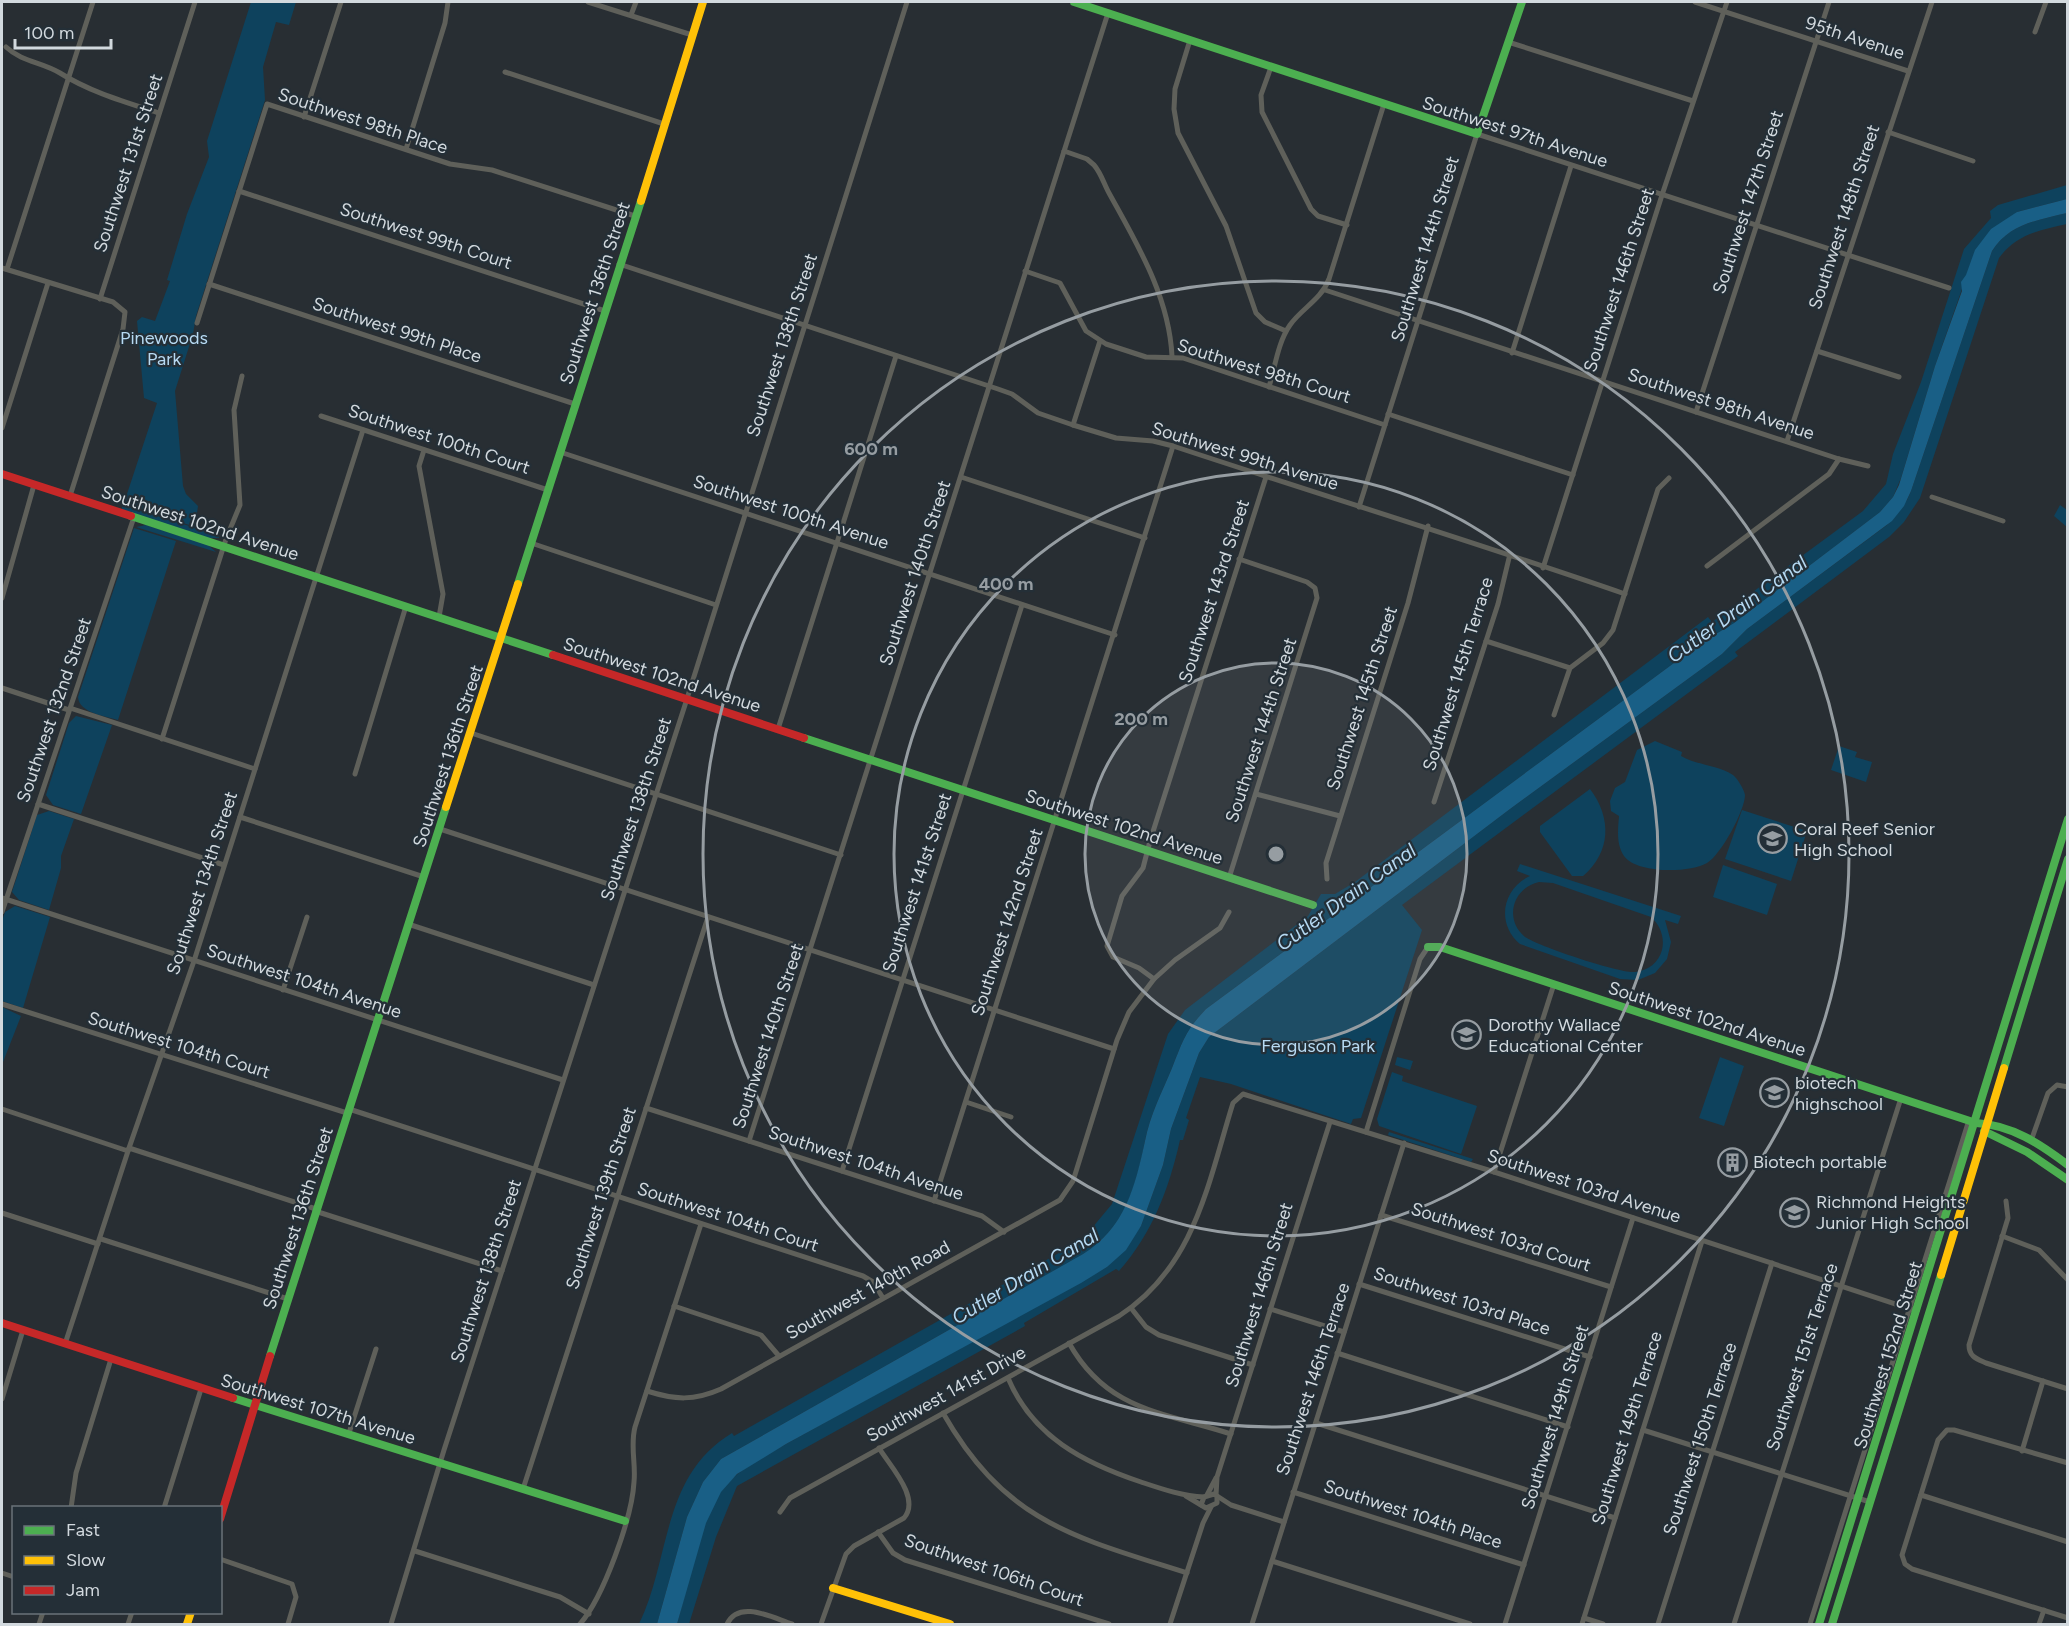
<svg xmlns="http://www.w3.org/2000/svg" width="2069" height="1626" font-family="Figtree,sans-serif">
	<rect width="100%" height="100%" fill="#282e33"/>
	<!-- green -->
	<g fill="#0e425d" fill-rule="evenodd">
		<path d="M251,2H296L289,25L276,22L263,67L265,100L196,316L193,334L175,391L183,486L186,494L198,506L195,527L124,503L157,403L144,398L137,321L142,317L155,321L170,281L167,280L187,214L209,157L207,141Z"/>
		<path d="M2067,185V199L2017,212L1969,269L1935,366L1901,478L1893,497L1880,512L1734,623L1701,643L1206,1009C1185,1031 1183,1041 1172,1068C1162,1092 1150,1115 1145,1141C1136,1187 1125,1228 1083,1254L721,1459L703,1482L687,1517L657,1624H639C671,1558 661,1476 732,1433L734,1436L1082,1240L1112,1204L1168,1034L1185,1010L1308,916L1321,894H1335L1355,882L1708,617L1712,622L1863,511L1886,484L1893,454L1921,382L1964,249L1991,218L1990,211L1998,205Z"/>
		<path d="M2067,213V224C2040,230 2017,234 1999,258L1920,498L1904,522L1889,537L1735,652L1738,656L1402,905L1422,930L1361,1118L1353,1119L1351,1124L1231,1084L1200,1077L1186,1118L1189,1120L1183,1140H1180C1169,1189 1152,1234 1119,1271L1116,1269L1024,1323L1025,1326L737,1486L716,1537L689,1624H677C688,1588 701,1513 725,1486C742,1467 765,1456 786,1444L1107,1267L1141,1226L1163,1165L1171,1129L1199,1053L1209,1037L1510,809L1722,654L1747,629L1887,525L1907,500L1911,491L1992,251C2009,224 2038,220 2067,213Z"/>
		<path d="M122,505L218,535L219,538H208L122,510Z"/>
		<path d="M2060,505L2067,510V527L2054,516Z"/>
		<path d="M146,525L208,545L216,552L136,527Z"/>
		<path d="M134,528L176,541L118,720C105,716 79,713 78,697Z"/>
		<path d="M76,716L112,725L81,814L53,805L46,795L69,723Z"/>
		<path d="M1655,741L1682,752L1681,756C1696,765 1718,765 1733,775C1737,778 1744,789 1745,795C1745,810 1721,855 1707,863C1690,873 1637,874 1624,856C1616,844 1618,829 1619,816L1611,811L1610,801L1615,788L1625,782L1637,750Z"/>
		<path d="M1839,746L1857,752L1855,757L1872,762L1866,782L1831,770Z"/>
		<path d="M1590,789C1612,818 1611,852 1583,876H1572L1540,832V826Z"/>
		<path d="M1742,810L1807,831L1791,881L1725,859Z"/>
		<path d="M49,811L74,819L61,856V868L49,910L19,900L12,892L37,815Z"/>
		<path d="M1520,864L1681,916L1678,924L1665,920L1671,942L1667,959L1655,973L1638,980L1620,979L1520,944C1496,924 1502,889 1530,876L1517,871ZM1539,882L1553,883L1651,917C1660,925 1665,937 1662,950C1659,962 1648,971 1635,972C1621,974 1538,946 1525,937C1504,920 1512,888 1539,882Z"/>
		<path d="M1723,865L1777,884L1767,915L1713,897Z"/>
		<path d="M15,906L50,917L23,1008L2,1001V921L5,912Z"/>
		<path d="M2,1007L21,1016L3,1062L2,1061Z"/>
		<path d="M1397,1057L1413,1061L1410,1070L1395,1065Z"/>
		<path d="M1720,1057L1744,1066L1724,1126L1699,1118Z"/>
		<path d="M1392,1072L1403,1076L1402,1081L1477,1106L1461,1154L1379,1126L1377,1119Z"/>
		<path d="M1389,1132L1473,1159L1471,1162L1388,1135Z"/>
	</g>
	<!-- water -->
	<path fill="#195f86" d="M2067,199V213C2038,220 2009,224 1992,251L1911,491L1904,506L1892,521L1747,629L1722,654L1510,809L1209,1037L1199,1053L1171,1129L1163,1165L1141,1226L1126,1250L1107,1267L1081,1283L786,1444L737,1474L721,1492L706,1523L677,1624H657L687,1517L703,1482L721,1459L1083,1254C1125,1228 1135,1187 1145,1141C1150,1115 1162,1092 1172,1068C1183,1041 1185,1031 1206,1009L1701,643L1734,623L1880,512L1893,497L1899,485L1935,366L1962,291L1961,282L1966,275L1975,250L1991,229L2017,212Z"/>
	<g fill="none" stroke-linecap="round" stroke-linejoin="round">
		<!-- street -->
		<g stroke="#5f605a" stroke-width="5">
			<path d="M588,2L692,35"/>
			<path d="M1695,2L1908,71"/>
			<path d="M631,15L636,2"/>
			<path d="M2035,32L2046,2"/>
			<path d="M1190,40L1175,89L1174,109L1178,133L1226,226L1256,313L1265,322L1286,331"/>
			<path d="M1508,42L1693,101"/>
			<path d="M6,47C22,62 42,62 60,73C90,92 125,102 159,113"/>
			<path d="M1271,67L1261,95L1262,112L1311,209L1318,216L1347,225"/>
			<path d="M505,72L664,124"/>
			<path d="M304,117L341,2"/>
			<path d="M1888,132L1973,161"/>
			<path d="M406,149L445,23L448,2"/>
			<path d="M1064,151L1087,159L1094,165C1101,173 1104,184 1109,193C1137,244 1169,296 1172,356"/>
			<path d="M239,191L605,311"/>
			<path d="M619,264L998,389L1012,394L1038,413L1073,425L1116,438L1153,441L1173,446C1324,496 1475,542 1625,594"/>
			<path d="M2,268L113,302L125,312L123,329L70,496"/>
			<path d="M7,269L93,2"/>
			<path d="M1025,271L1060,283L1086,331L1106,344L1146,357L1183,358L1385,425"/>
			<path d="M209,284L575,404"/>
			<path d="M1325,290L1839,459L1868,466"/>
			<path d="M100,299L195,2"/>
			<path d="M197,323L267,104L450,164L492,170L635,216"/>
			<path d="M1817,351L1899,377"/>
			<path d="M1512,353L1571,166"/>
			<path d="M1269,387C1275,367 1278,342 1290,325C1302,308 1321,300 1329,279L1384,104"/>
			<path d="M1696,412L1829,2"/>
			<path d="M1388,414L1573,475"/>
			<path d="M321,416L548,490"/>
			<path d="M1073,425L1100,341"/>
			<path d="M2,428L48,283"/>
			<path d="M1787,441L1932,2"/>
			<path d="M424,450L419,466L443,594L439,617"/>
			<path d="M560,452L1115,635"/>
			<path d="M961,477L1145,538"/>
			<path d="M1932,497L2003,521"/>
			<path d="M1359,507L1477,134L1949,288"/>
			<path d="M531,543L716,605"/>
			<path d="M1707,566L1829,474L1839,459"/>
			<path d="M1543,568L1662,195L1727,2"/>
			<path d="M2,598L34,485"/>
			<path d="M1486,641L1570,668"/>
			<path d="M2,688L69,710"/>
			<path d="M70,708L255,769"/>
			<path d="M1554,715L1570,668L1603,643L1613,630L1658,489L1669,478"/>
			<path d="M778,729L896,356"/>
			<path d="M471,733L841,855"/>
			<path d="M162,739L226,539L240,505L234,410L242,376"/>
			<path d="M355,774L406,606"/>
			<path d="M1256,794L1340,816"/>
			<path d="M1434,802L1498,604L1510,554"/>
			<path d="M38,804L224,865"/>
			<path d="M240,817L424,877"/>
			<path d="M440,829L1114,1049"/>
			<path d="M1229,878L1317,598L1315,588L1307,582L1239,559"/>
			<path d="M1327,879L1326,863L1408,603L1428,526"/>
			<path d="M2,898L563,1080"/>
			<path d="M2,912L134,517"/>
			<path d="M408,924L594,985"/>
			<path d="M1154,979L1139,968L1113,957L1107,946L1122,896L1143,868L1150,841L1266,477"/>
			<path d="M283,990L307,917"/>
			<path d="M2,1004L347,1113"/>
			<path d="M966,1102L1011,1117"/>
			<path d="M646,1108L982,1216L1004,1232"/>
			<path d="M2,1109L128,1151"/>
			<path d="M349,1109L863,1276L873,1282L883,1298"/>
			<path d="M1366,1132L1420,959L1428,947"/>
			<path d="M749,1141L1108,13"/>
			<path d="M2031,1141L2048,1093L2057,1085L2068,1087"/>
			<path d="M129,1148L316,1209"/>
			<path d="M842,1171L1022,605"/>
			<path d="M1494,1172L1554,984"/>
			<path d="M934,1201L1173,446"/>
			<path d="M2006,1201L2008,1218L1969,1345C1969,1357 1977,1359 1986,1363L2068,1389"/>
			<path d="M315,1211L502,1271"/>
			<path d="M2,1213L98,1244"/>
			<path d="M1381,1215L1611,1287"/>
			<path d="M2002,1236L2039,1250L2068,1280"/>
			<path d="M101,1239L288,1299"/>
			<path d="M1359,1284L1590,1357"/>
			<path d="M674,1306L761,1335L779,1356"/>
			<path d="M1131,1308L1146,1327L1159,1335L1253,1365"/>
			<path d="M1270,1309L1344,1332"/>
			<path d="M1069,1343C1107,1411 1163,1412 1231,1434"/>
			<path d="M65,1344L129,1148L194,961L363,430"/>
			<path d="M1337,1353L1568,1427"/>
			<path d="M1008,1378C1033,1437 1084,1463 1141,1482C1162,1489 1182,1496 1204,1497"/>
			<path d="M647,1391C675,1400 694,1401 721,1389L1060,1200L1073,1181L1117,1040L1129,1012L1154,979L1175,960L1220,928L1229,912"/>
			<path d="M2,1399L23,1330"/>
			<path d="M943,1413C1006,1523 1074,1537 1187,1573"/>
			<path d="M1316,1423L1615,1518"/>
			<path d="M1643,1430L1870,1502"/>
			<path d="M349,1433L376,1349"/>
			<path d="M2022,1451L2043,1381"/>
			<path d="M2068,1463L1954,1430H1947L1938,1440L1902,1555L1905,1564L1912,1569L2068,1618"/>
			<path d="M523,1489L708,917"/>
			<path d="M1293,1492L1524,1565"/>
			<path d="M1207,1495L1216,1478"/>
			<path d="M1216,1495L1217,1477L1330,1122"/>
			<path d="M1921,1495L2068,1542"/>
			<path d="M1186,1496L1206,1508L1217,1503V1496"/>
			<path d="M1201,1505L1204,1497L1214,1494L1231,1505L1284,1522"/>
			<path d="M71,1508L76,1473L111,1359"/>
			<path d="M164,1508L201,1389"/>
			<path d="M780,1512L790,1498L1119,1316C1195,1267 1208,1183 1233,1103L1243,1094L1488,1170L1917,1311"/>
			<path d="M878,1532L893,1553L905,1560L1109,1624"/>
			<path d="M415,1551L560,1597L589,1614"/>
			<path d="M220,1559L292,1584L296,1597L288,1624"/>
			<path d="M1272,1561L1470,1624"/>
			<path d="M2,1573L14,1577"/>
			<path d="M1584,1618L1603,1624"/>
			<path d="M39,1624L43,1612"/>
			<path d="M128,1624L132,1612"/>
			<path d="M391,1624L444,1450L685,705L907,2"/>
			<path d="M580,1624C603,1598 632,1518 634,1482C636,1463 630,1446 635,1427L701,1224"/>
			<path d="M727,1624C739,1599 773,1618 792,1624"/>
			<path d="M821,1624L846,1554L854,1546L904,1518C921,1498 890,1466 879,1448"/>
			<path d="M1170,1624L1203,1523L1211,1507"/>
			<path d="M1252,1624L1404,1143"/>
			<path d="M1505,1624L1633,1218"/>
			<path d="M1582,1624L1702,1241"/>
			<path d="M1658,1624L1772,1263"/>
			<path d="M1734,1624L1901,1098"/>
			<path d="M1810,1624L1969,1120"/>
			<path d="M2039,1624L2044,1610"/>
		</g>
		<!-- fast -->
		<g stroke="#4caf50" stroke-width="8">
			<path d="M1074,2L1477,134L1522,2"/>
			<path d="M131,516L553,655"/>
			<path d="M518,584L641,201"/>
			<path d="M804,738L1313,905"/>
			<path d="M1428,947H1440L1976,1123C2012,1125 2040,1144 2068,1165"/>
			<path d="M2004,1068L2068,859"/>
			<path d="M1984,1131L2027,1152L2068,1180"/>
			<path d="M270,1356L446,807"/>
			<path d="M233,1398L625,1521"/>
			<path d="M1819,1624L2068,819"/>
			<path d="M1832,1624L1941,1275"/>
		</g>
		<!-- slow -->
		<g stroke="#ffc107" stroke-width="8">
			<path d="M641,201L703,2"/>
			<path d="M446,807L518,584"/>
			<path d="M1941,1275L2004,1068"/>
			<path d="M833,1588L950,1624"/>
			<path d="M187,1624L191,1612"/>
		</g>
		<!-- jam -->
		<g stroke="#c62828" stroke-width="8">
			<path d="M2,474L131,516"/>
			<path d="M553,655L804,738"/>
			<path d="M2,1323L233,1398"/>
			<path d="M220,1519L270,1356"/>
		</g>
	</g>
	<!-- distance rings -->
	<circle cx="1276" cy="854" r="191" fill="#969da2" fill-opacity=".12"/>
	<g fill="none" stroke="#969da2" stroke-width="3">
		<circle cx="1276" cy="854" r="191"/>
		<circle cx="1276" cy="854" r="382"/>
		<circle cx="1276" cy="854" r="573"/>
	</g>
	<!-- icons -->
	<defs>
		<symbol id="school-ring" viewBox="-11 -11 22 22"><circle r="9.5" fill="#242f37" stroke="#969da2" stroke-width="1.5"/><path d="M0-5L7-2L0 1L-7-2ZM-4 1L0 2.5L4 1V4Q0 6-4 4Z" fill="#969da2"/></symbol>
		<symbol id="building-ring" viewBox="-11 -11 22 22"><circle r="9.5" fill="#242f37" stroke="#969da2" stroke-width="1.5"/><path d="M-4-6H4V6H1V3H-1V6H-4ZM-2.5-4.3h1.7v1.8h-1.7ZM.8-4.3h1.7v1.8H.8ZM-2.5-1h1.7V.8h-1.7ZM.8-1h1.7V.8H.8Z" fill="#969da2"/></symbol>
	</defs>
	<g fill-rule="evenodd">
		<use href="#school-ring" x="1756" y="822" width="33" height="33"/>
		<use href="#school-ring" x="1450" y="1018" width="33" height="33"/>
		<use href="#school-ring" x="1758" y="1076" width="33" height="33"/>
		<use href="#building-ring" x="1716" y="1146" width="33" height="33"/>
		<use href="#school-ring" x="1778" y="1196" width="33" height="33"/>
	</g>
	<g text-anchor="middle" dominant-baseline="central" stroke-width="4.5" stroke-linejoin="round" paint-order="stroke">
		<!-- street labels -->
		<g font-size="18" fill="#d2d9de" stroke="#242f37">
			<text transform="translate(1855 38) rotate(18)">95th Avenue</text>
			<text transform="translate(363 121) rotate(18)">Southwest 98th Place</text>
			<text transform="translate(1515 132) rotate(18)">Southwest 97th Avenue</text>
			<text transform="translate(128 163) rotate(-72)">Southwest 131st Street</text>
			<text transform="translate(1748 202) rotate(-72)">Southwest 147th Street</text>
			<text transform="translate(1844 217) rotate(-72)">Southwest 148th Street</text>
			<text transform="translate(426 236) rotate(18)">Southwest 99th Court</text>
			<text transform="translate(1425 249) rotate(-73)">Southwest 144th Street</text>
			<text transform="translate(1619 280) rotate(-72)">Southwest 146th Street</text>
			<text transform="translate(595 293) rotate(-72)">Southwest 136th Street</text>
			<text transform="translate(397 330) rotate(18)">Southwest 99th Place</text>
			<text transform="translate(782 345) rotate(-72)">Southwest 138th Street</text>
			<text transform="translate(1264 371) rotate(17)">Southwest 98th Court</text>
			<text transform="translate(1721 404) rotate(18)">Southwest 98th Avenue</text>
			<text transform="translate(439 439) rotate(18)">Southwest 100th Court</text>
			<text transform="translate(1245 456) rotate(17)">Southwest 99th Avenue</text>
			<text transform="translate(791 512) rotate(18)">Southwest 100th Avenue</text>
			<text transform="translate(200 523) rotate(18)">Southwest 102nd Avenue</text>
			<text transform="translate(915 573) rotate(-72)">Southwest 140th Street</text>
			<text transform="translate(1214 591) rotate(-72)">Southwest 143rd Street</text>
			<text transform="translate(1458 674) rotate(-73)">Southwest 145th Terrace</text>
			<text transform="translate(662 675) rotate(18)">Southwest 102nd Avenue</text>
			<text transform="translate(1362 698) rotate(-72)">Southwest 145th Street</text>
			<text transform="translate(54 710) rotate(-71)">Southwest 132nd Street</text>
			<text transform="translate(1261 730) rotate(-72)">Southwest 144th Street</text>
			<text transform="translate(448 756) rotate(-72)">Southwest 136th Street</text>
			<text transform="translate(636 809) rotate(-72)">Southwest 138th Street</text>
			<text transform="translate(1124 827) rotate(18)">Southwest 102nd Avenue</text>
			<text transform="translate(202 883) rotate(-72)">Southwest 134th Street</text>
			<text transform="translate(917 883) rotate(-72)">Southwest 141st Street</text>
			<text transform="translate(1007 922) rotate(-72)">Southwest 142nd Street</text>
			<text transform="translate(304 981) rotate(18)">Southwest 104th Avenue</text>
			<text transform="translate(1707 1019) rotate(18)">Southwest 102nd Avenue</text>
			<text transform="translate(768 1036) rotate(-72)">Southwest 140th Street</text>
			<text transform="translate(179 1045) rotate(17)">Southwest 104th Court</text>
			<text transform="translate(866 1163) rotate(18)">Southwest 104th Avenue</text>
			<text transform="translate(1584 1186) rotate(18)">Southwest 103rd Avenue</text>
			<text transform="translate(601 1198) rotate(-72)">Southwest 139th Street</text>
			<text transform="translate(728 1217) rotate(18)">Southwest 104th Court</text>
			<text transform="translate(298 1218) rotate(-72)">Southwest 136th Street</text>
			<text transform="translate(1501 1237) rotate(18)">Southwest 103rd Court</text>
			<text transform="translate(486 1271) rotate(-72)">Southwest 138th Street</text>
			<text transform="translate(868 1290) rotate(-29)">Southwest 140th Road</text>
			<text transform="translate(1259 1295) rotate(-73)">Southwest 146th Street</text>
			<text transform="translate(1462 1301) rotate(18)">Southwest 103rd Place</text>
			<text transform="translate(1888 1355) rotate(-73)">Southwest 152nd Street</text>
			<text transform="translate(1802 1357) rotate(-72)">Southwest 151st Terrace</text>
			<text transform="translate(1313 1379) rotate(-72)">Southwest 146th Terrace</text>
			<text transform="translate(946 1394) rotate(-29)">Southwest 141st Drive</text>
			<text transform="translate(318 1409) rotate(17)">Southwest 107th Avenue</text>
			<text transform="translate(1555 1417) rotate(-73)">Southwest 149th Street</text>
			<text transform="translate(1627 1428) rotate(-73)">Southwest 149th Terrace</text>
			<text transform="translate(1700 1439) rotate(-72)">Southwest 150th Terrace</text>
			<text transform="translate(1413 1514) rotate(18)">Southwest 104th Place</text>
			<text transform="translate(994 1570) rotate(19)">Southwest 106th Court</text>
		</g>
		<!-- park labels -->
		<g font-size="18" fill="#b7daf3" stroke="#242f37">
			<text x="164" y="338">Pinewoods<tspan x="164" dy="21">Park</tspan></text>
			<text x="1318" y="1046">Ferguson Park</text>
		</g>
		<!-- poi labels -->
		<g font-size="18" fill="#d2d9de" stroke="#242f37" text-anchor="start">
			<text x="1794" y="829">Coral Reef Senior<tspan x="1794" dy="21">High School</tspan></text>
			<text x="1488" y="1025">Dorothy Wallace<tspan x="1488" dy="21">Educational Center</tspan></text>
			<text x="1795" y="1083">biotech<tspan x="1795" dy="21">highschool</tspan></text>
			<text x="1753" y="1162">Biotech portable</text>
			<text x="1816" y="1202">Richmond Heights<tspan x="1816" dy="21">Junior High School</tspan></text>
		</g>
		<!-- water labels -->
		<g font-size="20" font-style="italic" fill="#b5d9f2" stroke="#242f37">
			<text transform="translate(1737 609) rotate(-36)">Cutler Drain Canal</text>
			<text transform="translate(1346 897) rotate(-36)">Cutler Drain Canal</text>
			<text transform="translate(1025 1276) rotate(-31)">Cutler Drain Canal</text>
		</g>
	</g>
	<circle cx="1276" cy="854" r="9" fill="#969da2" stroke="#242f37" stroke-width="3"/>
	<g font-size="18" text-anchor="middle" font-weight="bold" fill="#969da2" stroke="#242f37" stroke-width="4.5" stroke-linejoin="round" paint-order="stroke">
		<text x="871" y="455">600 m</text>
		<text x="1006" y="590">400 m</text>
		<text x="1141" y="725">200 m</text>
	</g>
	<!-- border -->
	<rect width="2069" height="1626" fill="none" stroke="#d2d9de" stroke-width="6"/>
	<!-- legend -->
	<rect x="12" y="1506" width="210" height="108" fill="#242f37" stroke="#6a737a" stroke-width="1.5"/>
	<rect x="24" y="1526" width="30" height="9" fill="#4caf50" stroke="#6a737a" stroke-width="1.5"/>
	<text x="66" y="1536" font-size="18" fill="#d2d9de">Fast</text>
	<rect x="24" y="1556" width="30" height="9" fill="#ffc107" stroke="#6a737a" stroke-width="1.5"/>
	<text x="66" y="1566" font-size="18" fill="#d2d9de">Slow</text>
	<rect x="24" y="1586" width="30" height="9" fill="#c62828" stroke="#6a737a" stroke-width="1.5"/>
	<text x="66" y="1596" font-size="18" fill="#d2d9de">Jam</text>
	<!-- scale -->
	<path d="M15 39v9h96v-9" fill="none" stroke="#d2d9de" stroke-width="3"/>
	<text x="24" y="39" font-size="18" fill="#d2d9de" stroke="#242f37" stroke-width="4.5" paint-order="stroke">100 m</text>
</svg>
